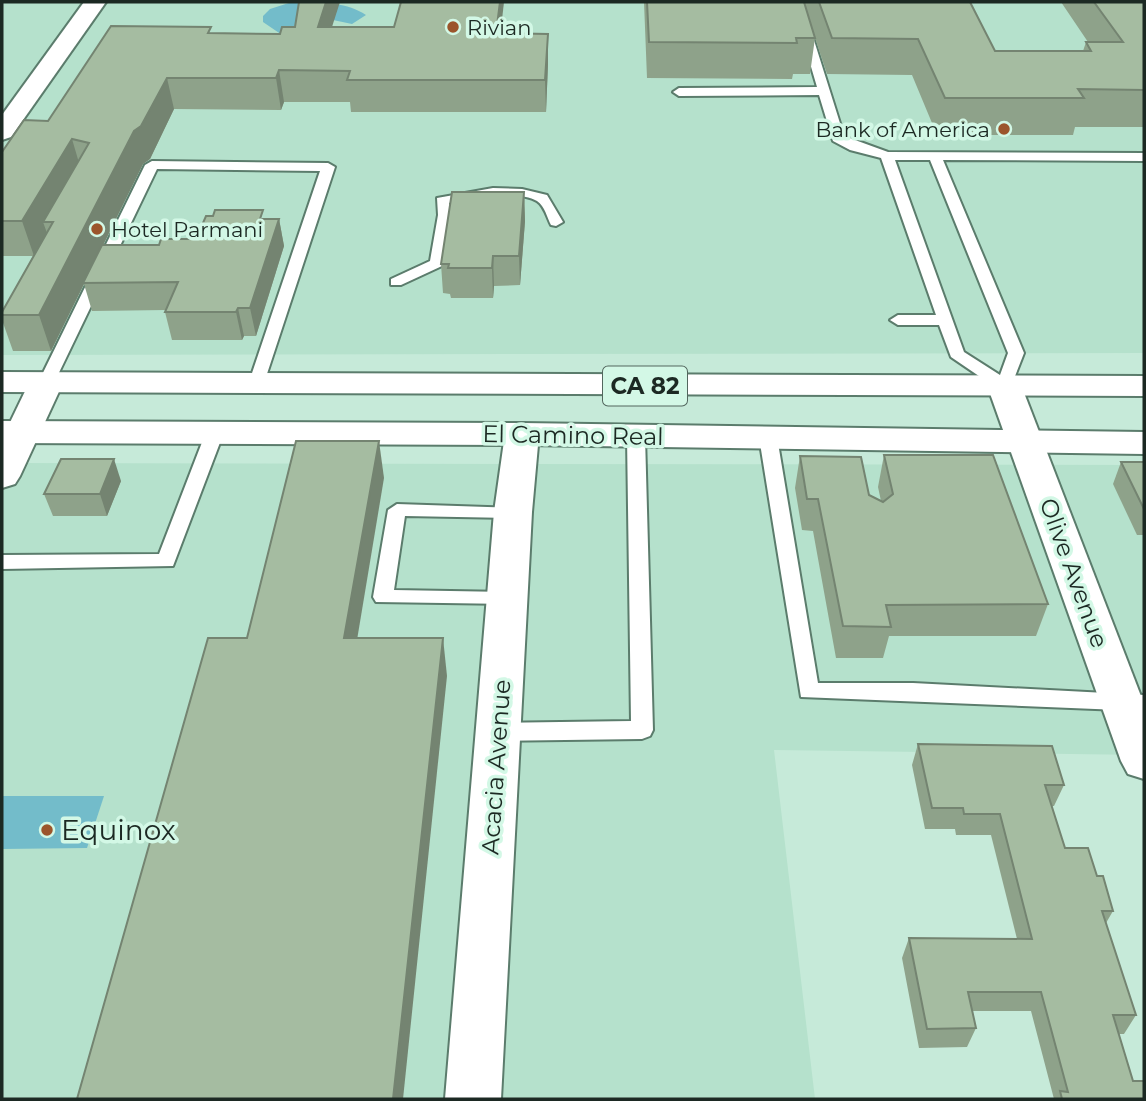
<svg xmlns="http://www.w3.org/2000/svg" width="1146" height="1101" font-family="Montserrat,sans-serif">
	<rect width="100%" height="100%" fill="#c6ead9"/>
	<!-- built -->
	<g fill="#b5e1cc">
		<path d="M2,2H1144V353L2,355Z"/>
		<path d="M2,463L1144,465V755L774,750L815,1099H2Z"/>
	</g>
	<!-- water -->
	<g fill="#73bcca">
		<path d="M292,2C317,2 345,1 366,15L352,24L333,20L288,39L263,22V16L270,9Z"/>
		<path d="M2,796H104L87,848L2,849Z"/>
	</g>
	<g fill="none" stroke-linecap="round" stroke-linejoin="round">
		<defs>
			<g id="service">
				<path d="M792,2H802L844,136L888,152L1144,153V161L943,160L1024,353L1010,389H998L951,357L939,325H898L890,320L898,315H936L881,158L850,150L833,141L819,95L679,96L673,92L679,88L817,87ZM895,160H930L1008,353L1000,375L964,352Z"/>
				<path d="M152,161L328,163L335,167L262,389H250L248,385L320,171L157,169L54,383L46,388L38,383L145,165Z"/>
				<path d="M493,188L522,189L547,195L563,222L556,226L551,225C547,218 545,206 537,201C520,190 469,197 449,203L452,215L442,266L401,285H391V279L430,261L438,215L437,198Z"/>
				<path d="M215,427L224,432L173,566L2,569V555L159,554L206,432Z"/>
				<path d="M636,430L645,436L653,730L650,736L642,739L498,741L490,738L487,732L490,726L498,723L631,721L627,436Z"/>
				<path d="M768,431L777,437L818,683H913L1144,695V711L801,697L759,437Z"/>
				<path d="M397,504L520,508L522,512L513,518L405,516L394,590L507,592L514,594L517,599L514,604L376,602L373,597L388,510Z"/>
			</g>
			<g id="minor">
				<path d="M46,373L58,376L63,383L20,476L15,484L2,488V439L29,383L34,376Z"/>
				<path d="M1004,375L1016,378L1021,385L1144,704V779L1128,774L1121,761L987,385L992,378Z"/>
				<path d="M522,423L534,426L539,434L532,512L501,1099H445L494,512L505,434L510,426Z"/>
			</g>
			<path id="tertiary" d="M84,2H106L11,137L2,140V115Z"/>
			<g id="primary">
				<path d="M2,372L1144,376V396L2,392Z"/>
				<path d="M2,421L522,423L1144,432V454L522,445L2,443Z"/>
			</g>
		</defs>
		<!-- service casing -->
		<use href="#service" stroke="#5b7c6c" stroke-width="4"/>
		<!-- minor casing -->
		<use href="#minor" stroke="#5b7c6c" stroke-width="4"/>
		<!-- tertiary casing -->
		<use href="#tertiary" stroke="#5b7c6c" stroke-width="4"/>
		<!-- primary casing -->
		<use href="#primary" stroke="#5b7c6c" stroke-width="4"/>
		<!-- service -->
		<use href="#service" fill="#fff" fill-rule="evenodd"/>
		<!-- minor -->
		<use href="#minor" fill="#fff" fill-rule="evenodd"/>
		<!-- tertiary -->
		<use href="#tertiary" fill="#fff" fill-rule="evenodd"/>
		<!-- primary -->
		<use href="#primary" fill="#fff" fill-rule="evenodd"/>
	</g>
	<!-- wall -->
	<g fill="#8ea28a">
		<path d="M644,2H970L995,51H1083L1086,42H1088L1061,2H1144V127H1075L1073,135H937L912,75L827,74L814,35L815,38L810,74H793L792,79L647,78Z"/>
		<path d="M332,27L501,33L548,34V64L546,112H351L350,102H284L281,110L174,109L150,159L143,164L103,245H159L196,239L265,219H279L284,246L256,336H244L242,340H172L165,312L166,310L92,311L84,284L51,351H13L2,320V312L33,256H2V152L48,121L212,33L280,34Z"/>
		<path d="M524,192L525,221L520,285L494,286L493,298H451L450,294L443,293L441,264Z"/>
		<path d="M884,455L1048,604L1036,636H889L883,658H836L813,531L802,530L795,488L800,456L881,501L878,487Z"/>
		<path d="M1121,462H1144V535H1137L1113,484Z"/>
		<path d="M121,481L107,516H53L44,494Z"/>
		<path d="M918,744L1064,785L1054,806H1052L1065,848L1097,876L1113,911L1106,923L1136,1015L1124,1034H1119L1133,1081L1144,1099H1054L1031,1011H972L976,1028L967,1047L919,1048L902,958L909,938L1017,939L991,835H956L955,829H925L912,765Z"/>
	</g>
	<!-- shaded-wall -->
	<g fill="#748471">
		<path d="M326,2H340L322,58L318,27Z"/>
		<path d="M500,2H504L497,64L496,33Z"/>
		<path d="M548,34V64L546,112L545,80Z"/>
		<path d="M279,70L284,102L281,110L276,78Z"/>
		<path d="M167,78L174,109L150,159L143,164L51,351L39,315L134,131Z"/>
		<path d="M72,139L82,173L53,222H43L47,233L34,256L22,221Z"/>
		<path d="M524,192L525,221L520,285L519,256Z"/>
		<path d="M279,219L284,246L256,336L250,308Z"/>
		<path d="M493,256L494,286L493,298L492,268Z"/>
		<path d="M238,308L244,336L242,340L236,312Z"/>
		<path d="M379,441L384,478L351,676L344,638Z"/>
		<path d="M114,459L121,481L107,516L100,494Z"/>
		<path d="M443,638L447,676L403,1099H393Z"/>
	</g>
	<!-- building -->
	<g fill="#a5bca1" stroke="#748471" stroke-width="2">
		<path d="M299,2H326L318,27H394L401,2H500L496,33L548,34L545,80H347L350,71L279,70L276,78H167L141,126L134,131L39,315H2V312L53,222H43L89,143L72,139L22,221H2V152L24,120L48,121L111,26L211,27L208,33L280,34L282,27H295Z"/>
		<path d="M647,2H804L815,38H796L797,43L649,42Z"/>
		<path d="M819,2H970L995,51H1091L1086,42H1123L1094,2H1144V90L1078,89L1084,98H945L918,39L832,38Z"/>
		<path d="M452,192H524L519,256H493L492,268H448L449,264H441Z"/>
		<path d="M215,210H263L260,219H279L250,308H238L236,312H165L178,282L83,283L102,245H159L161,239H196L206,216H213Z"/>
		<path d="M296,441H379L344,638H443L393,1099H77L208,638H247Z"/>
		<path d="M884,455H993L1048,604L886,605L891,627L843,626L818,499H807L800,456L861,457L869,495L883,502L893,494Z"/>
		<path d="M61,459H114L100,494H44Z"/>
		<path d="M1121,462H1144V509Z"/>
		<path d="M918,744L1052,746L1064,785H1045L1065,848H1088L1097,876H1103L1113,911H1102L1136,1015H1113L1133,1081H1144V1099H1062L1060,1091L1068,1092L1041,992H968L976,1028L927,1029L909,938L1032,939L1000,814H964L963,808H932Z"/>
	</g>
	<!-- markers -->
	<g fill="#9b552c" stroke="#d3f8e6" stroke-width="2.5">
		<circle cx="453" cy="27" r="7"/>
		<circle cx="1004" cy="129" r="7"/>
		<circle cx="97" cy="229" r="7"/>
		<circle cx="47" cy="830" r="7"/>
	</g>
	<g text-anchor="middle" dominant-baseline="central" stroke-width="7" stroke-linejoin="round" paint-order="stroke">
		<!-- far-poi labels -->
		<g font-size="21" fill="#1c2923" stroke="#d3f8e6" text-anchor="start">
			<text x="467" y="27">Rivian</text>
			<text x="990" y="129" text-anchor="end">Bank of America</text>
			<text x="111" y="229">Hotel Parmani</text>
		</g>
		<!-- shield labels -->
		<rect fill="#d3f8e6" stroke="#53675e" stroke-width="2" x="603" y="366.5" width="84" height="39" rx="5"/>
		<g font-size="23" font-weight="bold" fill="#1c2923">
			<text x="645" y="386">CA 82</text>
		</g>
		<!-- street labels -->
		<g font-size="24" fill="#1c2923" stroke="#d3f8e6">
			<text transform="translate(573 435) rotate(1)">El Camino Real</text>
			<text transform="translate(1074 573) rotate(70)">Olive Avenue</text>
			<text transform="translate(496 767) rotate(-86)">Acacia Avenue</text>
		</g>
		<!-- near-poi labels -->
		<g font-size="28" fill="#1c2923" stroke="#d3f8e6" text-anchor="start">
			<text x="61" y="830">Equinox</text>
		</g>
	</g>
	<!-- border -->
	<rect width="1146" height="1101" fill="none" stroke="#1c2923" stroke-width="7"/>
</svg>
